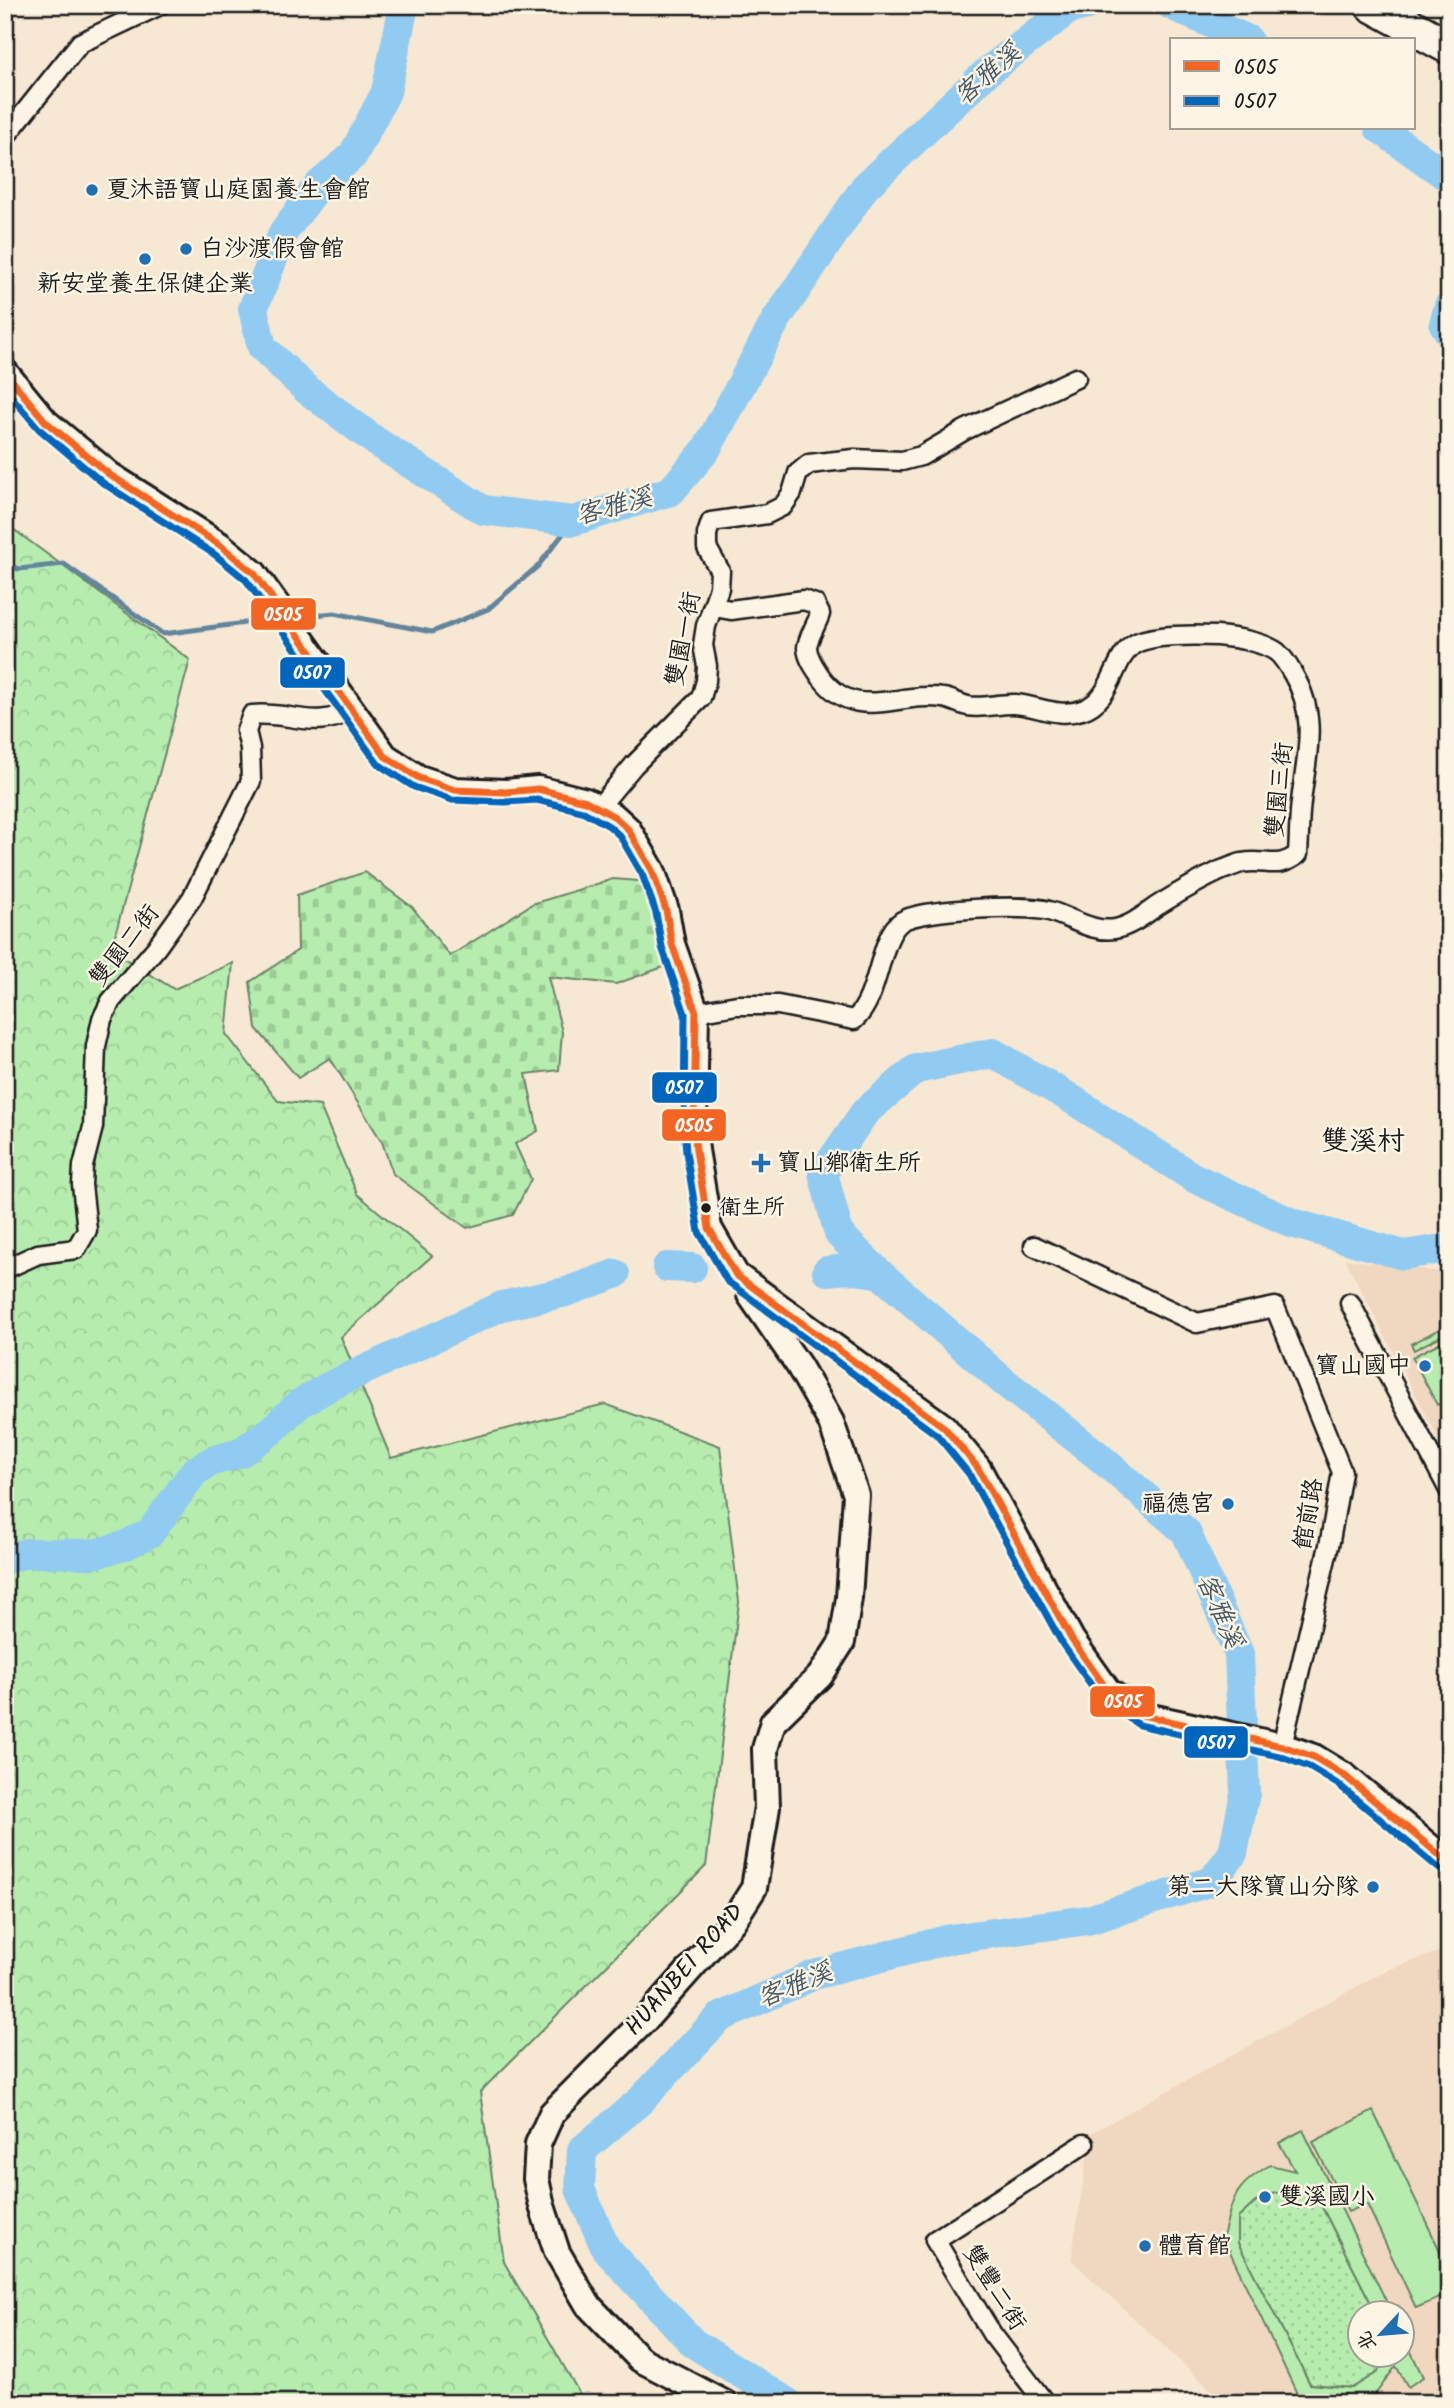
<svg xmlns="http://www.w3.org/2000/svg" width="1454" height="2408" font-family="Kalam,'LXGW WenKai TC',sans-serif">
	<defs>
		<pattern id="grass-dots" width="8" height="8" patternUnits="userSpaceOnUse" patternTransform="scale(1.75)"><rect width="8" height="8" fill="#b6edaf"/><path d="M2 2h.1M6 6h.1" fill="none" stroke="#9ccb96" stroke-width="1.8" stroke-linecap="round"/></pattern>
		<pattern id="forest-crowns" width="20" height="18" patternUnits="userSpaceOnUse" patternTransform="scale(1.75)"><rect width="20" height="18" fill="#b6edaf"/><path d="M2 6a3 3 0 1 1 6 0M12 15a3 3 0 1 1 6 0" fill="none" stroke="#9ccb96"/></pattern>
		<pattern id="cemetery-stones" width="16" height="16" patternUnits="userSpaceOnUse" patternTransform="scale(1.75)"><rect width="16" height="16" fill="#b6edaf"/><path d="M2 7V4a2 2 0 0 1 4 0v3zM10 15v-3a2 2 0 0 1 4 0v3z" fill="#9ccb96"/></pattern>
	</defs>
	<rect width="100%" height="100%" fill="#f7e8d4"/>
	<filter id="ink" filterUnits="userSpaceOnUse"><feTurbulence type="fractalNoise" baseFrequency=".0143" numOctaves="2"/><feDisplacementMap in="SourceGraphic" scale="14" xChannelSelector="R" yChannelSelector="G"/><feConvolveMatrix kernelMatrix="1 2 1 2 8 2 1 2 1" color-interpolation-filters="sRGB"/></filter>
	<g filter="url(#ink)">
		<!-- built -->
		<g fill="#f0d8c0" fill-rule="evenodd">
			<path d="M1345,1259L1449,1273V1459Z"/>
			<path d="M1449,1948V2403H1225L1071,2260L1091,2133L1385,1971ZM1360,2314H1402V2356H1360Z"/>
		</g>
		<!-- grass -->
		<path fill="url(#grass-dots)" stroke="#698466" stroke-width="2" d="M1295,2189L1319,2201L1376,2313L1360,2314V2356H1384L1378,2372L1352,2388L1310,2384L1238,2243V2218L1261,2196Z"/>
		<!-- forest -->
		<path fill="url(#forest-crowns)" stroke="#698466" stroke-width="2" d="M5,523L190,660L111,950L174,989L233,963L226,1034L278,1101L320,1106L357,1194L432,1256L341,1337L391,1458L605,1404L720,1446L739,1602L706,1866L480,2092L504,2262L585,2403H5Z"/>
		<!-- cemetery -->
		<path fill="url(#cemetery-stones)" stroke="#698466" stroke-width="2" d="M365,872L412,907L450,956L532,904L613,879L651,882L669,965L616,984L548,977L562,1032L559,1070L526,1074L538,1131L515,1144L531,1179L513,1215L467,1228L393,1174L382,1142L330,1058L298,1078L256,1028L250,982L298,950L297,895Z"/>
		<!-- pitch -->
		<g fill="#b6edaf" stroke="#698466" stroke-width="2">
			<path d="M1449,1324V1332L1414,1350L1411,1344Z"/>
			<path d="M1449,1338V1399L1437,1405L1412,1357Z"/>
			<path d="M1373,2111L1442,2255L1449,2253V2294L1416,2308L1367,2204L1348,2212L1313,2142Z"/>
			<path d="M1303,2130L1392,2313H1376L1319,2201L1294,2189L1262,2196L1238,2218V2243L1310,2384L1352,2388L1378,2372L1384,2356H1402V2333L1423,2377L1408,2387L1396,2366L1377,2392L1363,2403H1308L1299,2398L1223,2237C1233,2198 1233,2187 1270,2165L1295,2171L1279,2143Z"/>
		</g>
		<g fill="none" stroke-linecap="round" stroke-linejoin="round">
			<!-- stream -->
			<g stroke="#62859c" stroke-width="5">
				<path d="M5,565L19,569L64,564L163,634L260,621"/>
				<path d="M315,615L334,613L432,632L488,609L538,566L573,521"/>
			</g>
			<!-- river -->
			<g stroke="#91cbf1" stroke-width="30">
				<path d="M404,5L386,92L353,155L319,185L284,231L253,309L262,347L306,389L378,443L483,510L573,521L671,491L706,450L776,320L865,187L987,72L1069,9L1087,5"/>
				<path d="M1171,5L1248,40"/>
				<path d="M1379,128L1449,178"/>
				<path d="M1449,306L1444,324L1449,332"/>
				<path d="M667,1267L692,1268"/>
				<path d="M827,1271L848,1269L879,1273"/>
				<path d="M5,1559L27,1553L93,1554L124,1546L150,1533L194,1472L212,1461L240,1453L272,1430L299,1404L328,1387L502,1306L566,1292L615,1274"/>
				<path d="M788,2403L693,2343L606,2249L580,2189L582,2150L640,2101L719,2018L814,1975L950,1939L1088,1920L1212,1881L1233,1853L1245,1793L1239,1654L1186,1532L1097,1455L1003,1381L879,1273L839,1234L823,1173L865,1112L916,1069L993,1053L1070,1098L1194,1178L1292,1223L1403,1255L1449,1248"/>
			</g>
			<defs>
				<g id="street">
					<path d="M5,137L80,43L160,5"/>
					<path d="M599,807L634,765L701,698L706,681L707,666L703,645L706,626L719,588L720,571L707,548V534L711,522L767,514L783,506L792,493L798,473L809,464L854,459L902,461L921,456L965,430L1076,378"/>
					<path d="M696,1012L737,1005H778L854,1020C881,996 878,937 902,921C920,909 1027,904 1049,911C1070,917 1093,933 1115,929C1131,926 1144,915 1157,906C1178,893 1200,880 1222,870C1229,868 1236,864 1242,863C1265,858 1277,871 1298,854C1299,840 1299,826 1300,812C1304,762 1321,721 1293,674C1289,667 1283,657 1277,652C1261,641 1236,638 1217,636C1198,635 1148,634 1133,645C1112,660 1113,700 1082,710C1058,718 1039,706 1015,704C1000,703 983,709 968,706C959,704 951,699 943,698C896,691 856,724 821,677C815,668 808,659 807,648C807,639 817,624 820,614L815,604L804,600L731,610L714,607"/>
					<path d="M1034,1246L1197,1323L1275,1307L1342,1472L1330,1541L1282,1746"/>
					<path d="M5,1269L38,1254L76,1249L87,1230L82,1185L83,1166L93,1127L96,1046L102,1019L111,1001L156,948L192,898L251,781L250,748L246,731L252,715C291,711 314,731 352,710"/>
					<path d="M1350,1303L1449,1490"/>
					<path d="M1045,2403L992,2334L935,2240L1084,2144"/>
				</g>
				<g id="secondary">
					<path d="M5,372L46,422L110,475L220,545L254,573L385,756L419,778L455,790L506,792L538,789L586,801L615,817L628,829L652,870L666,910L672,944L696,1012L694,1126L696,1150L709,1228L736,1275L944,1427L978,1468L1072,1640L1108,1691L1142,1715L1282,1746L1314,1757L1345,1776L1449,1863"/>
					<path d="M724,2403L640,2359L588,2305L557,2252L542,2206L536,2179L538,2144L552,2113L645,2020L733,1921L754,1888L767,1807L765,1749L773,1722L820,1676L842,1642L849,1598L856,1495L831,1422L799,1366L750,1295"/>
				</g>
				<path id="highway" d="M1372,5L1449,47"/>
			</defs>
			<!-- street casing -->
			<use href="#street" stroke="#1c1c1c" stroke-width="23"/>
			<!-- secondary casing -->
			<use href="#secondary" stroke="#1c1c1c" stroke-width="30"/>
			<!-- highway casing -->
			<use href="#highway" stroke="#1c1c1c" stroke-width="38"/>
			<!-- street -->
			<use href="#street" stroke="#fcf5e5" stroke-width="18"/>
			<!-- secondary -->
			<use href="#secondary" stroke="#fcf5e5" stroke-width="24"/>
			<!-- highway -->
			<use href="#highway" stroke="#fcf5e5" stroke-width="33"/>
			<defs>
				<path id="bus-1" d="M5,372L46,422L110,475L220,545L254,573L385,756L419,778L455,790L506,792L538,789L586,801L615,817L628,829L652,870L666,910L672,944L696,1012L694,1126L696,1150L709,1228L736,1275L944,1427L978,1468L1072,1640L1108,1691L1142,1715L1282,1746L1314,1757L1345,1776L1449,1863"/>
				<path id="bus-2" d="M5,389L39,429L103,483L214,554L246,580L378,764L414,787L452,800L506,802L537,800L582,811L609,826L620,836L642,874L656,913L662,947L685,1014L684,1126L686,1152L699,1232L727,1281L937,1435L969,1474L1063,1645L1101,1699L1139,1725L1279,1756L1309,1767L1339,1785L1442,1871"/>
			</defs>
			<!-- bus-1 casing -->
			<use href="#bus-1" stroke="#fcf5e5" stroke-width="12"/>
			<!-- bus-2 casing -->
			<use href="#bus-2" stroke="#fcf5e5" stroke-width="12"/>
			<!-- bus-1 -->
			<use href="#bus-1" stroke="#f26522" stroke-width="7"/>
			<!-- bus-2 -->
			<use href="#bus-2" stroke="#0065bd" stroke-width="7"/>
		</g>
	</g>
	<!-- markers -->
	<g fill="#1f6fb2" stroke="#fcf5e5" stroke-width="2.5">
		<circle cx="92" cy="190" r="7"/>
		<circle cx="186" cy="249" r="7"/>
		<circle cx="145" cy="259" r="7"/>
		<path d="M757.5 1152.5h7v7h7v7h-7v7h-7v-7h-7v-7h7z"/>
		<circle cx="1425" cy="1366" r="7"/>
		<circle cx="1228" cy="1504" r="7"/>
		<circle cx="1373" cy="1887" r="7"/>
		<circle cx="1265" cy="2197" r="7"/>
		<circle cx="1145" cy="2246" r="7"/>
	</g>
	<circle fill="#1c1c1c" stroke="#fcf5e5" stroke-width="2.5" cx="706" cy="1208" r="6"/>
	<g text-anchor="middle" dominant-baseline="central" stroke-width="5" stroke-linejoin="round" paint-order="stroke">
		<!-- bus labels -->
		<g font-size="22" fill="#1c1c1c" stroke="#fcf5e5" text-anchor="start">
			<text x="719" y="1208">衛生所</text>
		</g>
		<!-- poi labels -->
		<g font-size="24" fill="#1c1c1c" stroke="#fcf5e5" text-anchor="start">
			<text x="106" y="190">夏沐語寶山庭園養生會館</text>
			<text x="200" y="249">白沙渡假會館</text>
			<text x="145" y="284" text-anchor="middle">新安堂養生保健企業</text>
			<text x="777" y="1163">寶山鄉衛生所</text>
			<text x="1411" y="1366" text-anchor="end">寶山國中</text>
			<text x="1214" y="1504" text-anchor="end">福德宮</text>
			<text x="1359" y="1887" text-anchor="end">第二大隊寶山分隊</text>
			<text x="1279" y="2197">雙溪國小</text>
			<text x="1159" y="2246">體育館</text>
		</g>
		<!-- street labels -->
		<g font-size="24" fill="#1c1c1c" stroke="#fcf5e5">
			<text transform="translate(684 639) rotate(-79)">雙園一街</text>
			<text transform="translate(1280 790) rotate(-84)">雙園三街</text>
			<text transform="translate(125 946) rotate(-52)">雙園二街</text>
			<text transform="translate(1309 1514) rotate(-80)">館前路</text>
			<text transform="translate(685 1970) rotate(-49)">HUANBEI ROAD</text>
			<text transform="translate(994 2288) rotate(58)">雙豐二街</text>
		</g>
		<!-- water labels -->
		<g font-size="26" font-style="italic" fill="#455967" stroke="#fcf5e5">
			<text transform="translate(988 75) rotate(-41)">客雅溪</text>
			<text transform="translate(614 507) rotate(-15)">客雅溪</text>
			<text transform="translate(1219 1611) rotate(67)">客雅溪</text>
			<text transform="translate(795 1986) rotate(-22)">客雅溪</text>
		</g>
		<!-- quarter labels -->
		<g font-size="28" fill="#1c1c1c" stroke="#fcf5e5">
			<text x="1363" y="1142">雙溪村</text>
		</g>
	</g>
	<g stroke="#fcf5e5" stroke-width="2.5">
		<rect x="250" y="597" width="67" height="34" rx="7" fill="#f26522"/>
		<rect x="279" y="656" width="67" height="33" rx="7" fill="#0065bd"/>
		<rect x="651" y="1071" width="67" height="33" rx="7" fill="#0065bd"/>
		<rect x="661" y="1108" width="66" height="34" rx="7" fill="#f26522"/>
		<rect x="1089" y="1685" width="67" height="33" rx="7" fill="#f26522"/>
		<rect x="1183" y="1725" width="66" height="34" rx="7" fill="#0065bd"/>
	</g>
	<g font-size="19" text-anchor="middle" font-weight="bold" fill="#fff">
		<text x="283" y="621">0505</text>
		<text x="312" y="679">0507</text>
		<text x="684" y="1094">0507</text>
		<text x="694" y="1132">0505</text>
		<text x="1123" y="1708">0505</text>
		<text x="1216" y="1749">0507</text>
	</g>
	<!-- margin -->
	<rect width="1454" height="2408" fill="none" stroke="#fcf5e5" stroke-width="28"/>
	<rect x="14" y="14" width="1426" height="2380" fill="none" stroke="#1c1c1c" stroke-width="2.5" filter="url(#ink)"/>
	<!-- legend -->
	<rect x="1170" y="38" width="245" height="91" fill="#fcf5e5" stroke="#a29e95" stroke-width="2"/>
	<rect x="1184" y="61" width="35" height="10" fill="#f26522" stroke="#a29e95" stroke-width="2"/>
	<text x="1234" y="74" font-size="21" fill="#1c1c1c">0505</text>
	<rect x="1184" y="96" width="35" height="10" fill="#0065bd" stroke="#a29e95" stroke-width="2"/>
	<text x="1234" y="108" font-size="21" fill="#1c1c1c">0507</text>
	<!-- north arrow -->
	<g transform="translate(1381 2334) rotate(244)"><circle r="33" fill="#fcf5e5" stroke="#a29e95" stroke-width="2"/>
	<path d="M0-5L12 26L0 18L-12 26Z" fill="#1f6fb2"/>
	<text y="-10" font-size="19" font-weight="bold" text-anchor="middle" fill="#1c1c1c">北</text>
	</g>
</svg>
